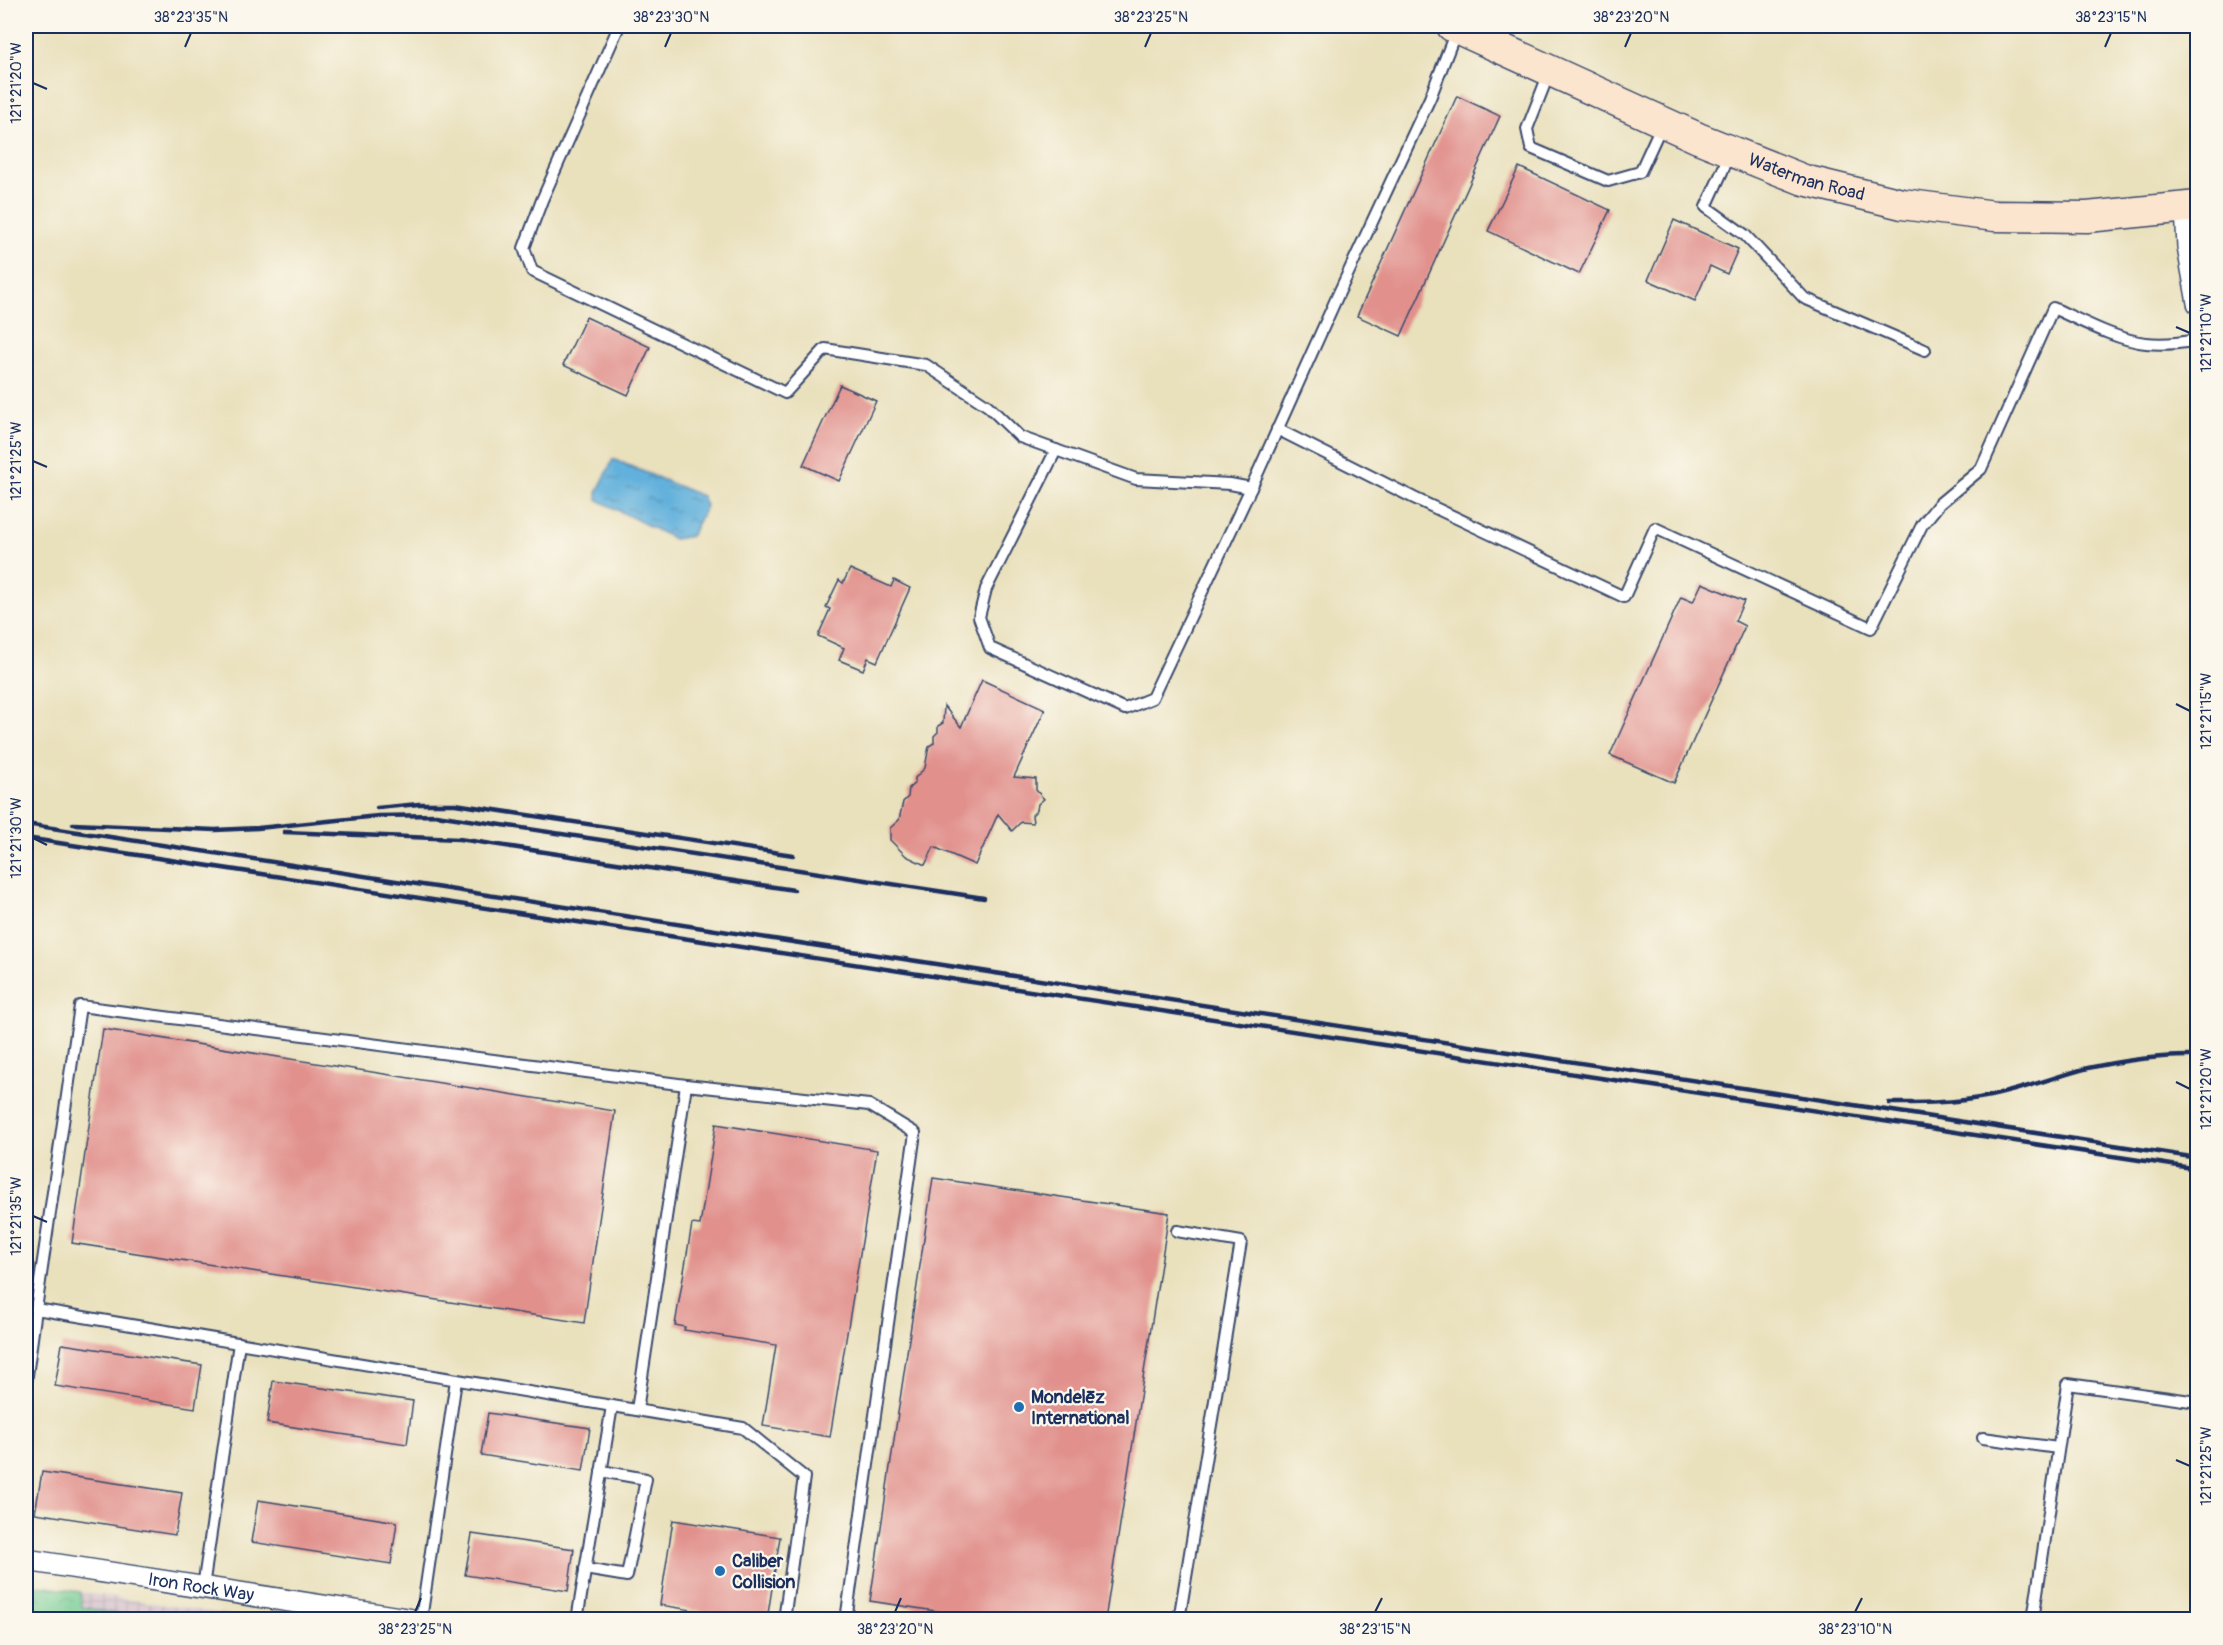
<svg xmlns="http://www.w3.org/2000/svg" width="2223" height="1645" font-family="Pangolin,sans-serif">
	<defs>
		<pattern id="industrial-grid" width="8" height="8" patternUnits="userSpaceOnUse" patternTransform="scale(1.5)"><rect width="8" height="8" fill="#d1bdcb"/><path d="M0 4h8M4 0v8" fill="none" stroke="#a99aa8"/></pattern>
		<pattern id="park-crowns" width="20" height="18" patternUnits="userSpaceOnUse" patternTransform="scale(1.5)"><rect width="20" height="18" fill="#6fca91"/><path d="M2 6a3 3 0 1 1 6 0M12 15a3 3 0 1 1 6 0" fill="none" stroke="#5aa47a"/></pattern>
		<pattern id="water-ripples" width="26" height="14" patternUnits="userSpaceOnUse" patternTransform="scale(1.5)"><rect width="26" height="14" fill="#62b1dc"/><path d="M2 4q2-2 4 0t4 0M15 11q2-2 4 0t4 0" fill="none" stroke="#5090b6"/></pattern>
	</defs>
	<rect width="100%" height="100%" fill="#fbf7ec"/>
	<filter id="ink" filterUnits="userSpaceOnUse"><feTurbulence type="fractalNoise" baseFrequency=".0167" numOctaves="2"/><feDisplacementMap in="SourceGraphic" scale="12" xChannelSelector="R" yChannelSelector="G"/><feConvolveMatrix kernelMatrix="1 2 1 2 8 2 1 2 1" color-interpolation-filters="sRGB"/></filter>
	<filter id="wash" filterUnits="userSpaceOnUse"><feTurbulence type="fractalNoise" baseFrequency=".008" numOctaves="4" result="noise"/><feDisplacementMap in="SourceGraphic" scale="24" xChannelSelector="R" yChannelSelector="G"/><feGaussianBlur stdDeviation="1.35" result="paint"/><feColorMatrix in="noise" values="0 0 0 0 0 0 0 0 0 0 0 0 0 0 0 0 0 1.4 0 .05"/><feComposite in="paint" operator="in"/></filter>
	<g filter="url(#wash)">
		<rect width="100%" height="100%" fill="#e9e0bc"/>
		<!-- industrial -->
		<path fill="url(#industrial-grid)" d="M80,1592L257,1619H139L82,1607Z"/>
		<!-- park -->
		<path fill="url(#park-crowns)" stroke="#457c78" stroke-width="1.5" d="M26,1584L80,1592L82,1607L139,1619H26Z"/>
		<!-- water -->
		<path fill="url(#water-ripples)" stroke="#3e709d" stroke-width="1.5" d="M613,459L702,496L706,506L691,536L674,539L598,500L597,493Z"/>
		<g id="blocks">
			<!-- building -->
			<g fill="#e1908c">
				<path d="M1457,96L1500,116L1401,336L1357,316Z"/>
				<path d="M1519,167L1610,210L1579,274L1488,231Z"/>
				<path d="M1674,220L1738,249L1727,274L1710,266L1695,301L1648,280Z"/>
				<path d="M586,317L650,347L628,395L563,365Z"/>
				<path d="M840,385L876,401L839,481L803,465Z"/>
				<path d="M850,569L891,587L894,580L910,588L877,662L868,658L863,670L839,660L844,648L818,636L830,609L826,607L839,580L843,583Z"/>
				<path d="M1702,583L1744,601L1735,621L1745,626L1674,783L1610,755L1681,597L1693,602Z"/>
				<path d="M982,680L1045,709L1014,777L1036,779V790L1044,799L1038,804L1037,810L1032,815L1033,823L1021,822L1012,831L998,814L975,865L934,847L925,865L906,856L890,840V828L899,820L903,802L908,797L909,788L915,783V778L925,768L929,746L934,743V736L938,732V726L943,723L944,706L961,727Z"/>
				<path d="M103,1029L615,1111L584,1323L72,1243Z"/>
				<path d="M716,1124L877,1150L830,1437L763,1426L776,1345L684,1330L685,1327L675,1325L692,1224L700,1225Z"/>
				<path d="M933,1178L1169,1213L1105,1620H994L870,1601Z"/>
				<path d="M62,1344L202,1365L195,1408L55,1386Z"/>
				<path d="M273,1381L413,1401L407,1444L267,1423Z"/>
				<path d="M488,1413L590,1428L583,1471L481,1455Z"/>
				<path d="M42,1472L182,1493L175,1535L35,1513Z"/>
				<path d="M258,1500L397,1522L391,1564L251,1542Z"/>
				<path d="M673,1520L780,1537L767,1620H754L660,1605Z"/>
				<path d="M472,1534L574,1549L568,1591L465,1575Z"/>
			</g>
		</g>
	</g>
	<g filter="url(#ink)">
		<use href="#blocks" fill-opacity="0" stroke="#3a4a6c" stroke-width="1.5"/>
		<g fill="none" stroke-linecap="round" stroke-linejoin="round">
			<defs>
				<g id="lane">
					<path d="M619,26L542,200L524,248L532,271L785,393L825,349L926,365L988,406L1020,437L1136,479L1230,484L1251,488L1337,297L1430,98L1456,31"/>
					<path d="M1549,73L1527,129L1531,148L1608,181L1640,172L1663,122"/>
					<path d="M1731,152L1706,207L1745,235L1804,298L1925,350"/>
					<path d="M1277,429L1414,498L1624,597L1655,528L1871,628L1922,525L1939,504L1981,469L2053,308C2080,320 2116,340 2146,343C2163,345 2181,343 2198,340"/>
					<path d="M1056,450L986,589L979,617L990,648L1125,709L1152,698L1251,488"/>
					<path d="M1177,1231L1241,1242L1179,1620"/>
					<path d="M36,1309L80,1006L686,1085"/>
					<path d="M26,1383L36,1309L743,1428L804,1477L784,1620"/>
					<path d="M637,1410L686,1085L869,1105L915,1133L846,1620"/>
					<path d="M1983,1438L2058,1448"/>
					<path d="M585,1569L627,1576L646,1479L601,1471"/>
					<path d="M203,1587L239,1343"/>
					<path d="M421,1620L456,1380"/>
					<path d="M577,1620L612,1406"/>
					<path d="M2033,1620L2068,1384L2198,1402"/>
				</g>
				<g id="street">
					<path d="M2186,208L2188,247L2198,303"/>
					<path id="s1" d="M26,1560L413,1620"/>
				</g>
				<g id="secondary">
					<path id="s2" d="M1452,26L1698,138L1804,180L1902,204L1995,216L2087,217L2198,206"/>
				</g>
			</defs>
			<!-- lane casing -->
			<use href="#lane" stroke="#3a4a6c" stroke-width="14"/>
			<!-- street casing -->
			<use href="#street" stroke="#3a4a6c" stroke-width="24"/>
			<!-- secondary casing -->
			<use href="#secondary" stroke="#3a4a6c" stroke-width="33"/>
			<!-- lane -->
			<use href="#lane" stroke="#fff" stroke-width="10"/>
			<!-- street -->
			<use href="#street" stroke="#fff" stroke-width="21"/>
			<!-- secondary -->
			<use href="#secondary" stroke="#fce5cf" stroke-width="30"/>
			<!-- rail -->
			<g stroke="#1b2f5e" stroke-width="4.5">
				<path d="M377,808L419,804H455L793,855"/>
				<path d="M26,824L2198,1158"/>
				<path d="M73,824L215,830L258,828L378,816L436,815L984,898"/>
				<path d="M284,832L459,839L794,890"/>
				<path d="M26,838L2198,1169"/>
				<path d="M1889,1103C1921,1103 1954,1103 1985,1097C2020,1091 2053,1077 2088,1068C2124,1060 2161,1055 2198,1056"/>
			</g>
		</g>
	</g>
	<!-- ticks -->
	<path fill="none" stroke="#1b2f5e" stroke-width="2" d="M185,47L191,33M665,47L671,33M1145,47L1151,33M1625,47L1631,33M2105,47L2111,33M33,83L47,89M2176,327L2190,333M33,461L47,467M2176,704L2190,711M33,838L47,845M2176,1082L2190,1089M33,1216L47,1222M2176,1460L2190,1466M415,1612L421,1598M895,1612L901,1598M1375,1612L1382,1598M1855,1612L1862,1598"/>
	<!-- markers -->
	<g fill="#1f6fb2" stroke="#fbf7ec" stroke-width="2">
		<circle cx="1019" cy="1407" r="6"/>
		<circle cx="720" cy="1571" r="6"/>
	</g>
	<g text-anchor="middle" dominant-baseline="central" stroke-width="4.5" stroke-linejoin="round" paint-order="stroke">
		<!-- street labels -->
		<g font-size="18" fill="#1b2f5e" stroke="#fbf7ec">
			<text stroke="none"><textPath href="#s2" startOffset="386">Waterman Road</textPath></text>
			<text stroke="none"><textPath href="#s1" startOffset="177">Iron Rock Way</textPath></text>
		</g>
		<!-- poi labels -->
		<g font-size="18" font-weight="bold" fill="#1b2f5e" stroke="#fbf7ec" text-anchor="start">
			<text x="1031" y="1397">Mondelēz<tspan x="1031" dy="21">International</tspan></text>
			<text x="732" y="1561">Caliber<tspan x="732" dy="21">Collision</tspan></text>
		</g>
	</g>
	<!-- margin -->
	<rect width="2223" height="1645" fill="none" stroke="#fbf7ec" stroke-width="66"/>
	<rect x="33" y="33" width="2157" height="1579" fill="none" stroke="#1b2f5e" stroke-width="2"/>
	<g font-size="15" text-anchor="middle" fill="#1b2f5e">
		<text x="191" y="22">38°23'35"N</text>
		<text x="671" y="22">38°23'30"N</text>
		<text x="1151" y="22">38°23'25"N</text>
		<text x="1631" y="22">38°23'20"N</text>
		<text x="2111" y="22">38°23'15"N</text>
		<text transform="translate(16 83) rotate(-90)" y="5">121°21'20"W</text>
		<text transform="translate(2206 333) rotate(-90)" y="5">121°21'10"W</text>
		<text transform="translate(16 461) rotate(-90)" y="5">121°21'25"W</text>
		<text transform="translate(2206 711) rotate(-90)" y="5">121°21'15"W</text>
		<text transform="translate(16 838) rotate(-90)" y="5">121°21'30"W</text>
		<text transform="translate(2206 1089) rotate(-90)" y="5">121°21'20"W</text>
		<text transform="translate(16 1216) rotate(-90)" y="5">121°21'35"W</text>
		<text transform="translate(2206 1466) rotate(-90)" y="5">121°21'25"W</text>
		<text x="415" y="1634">38°23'25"N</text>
		<text x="895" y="1634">38°23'20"N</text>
		<text x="1375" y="1634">38°23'15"N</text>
		<text x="1855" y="1634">38°23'10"N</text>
	</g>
</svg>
